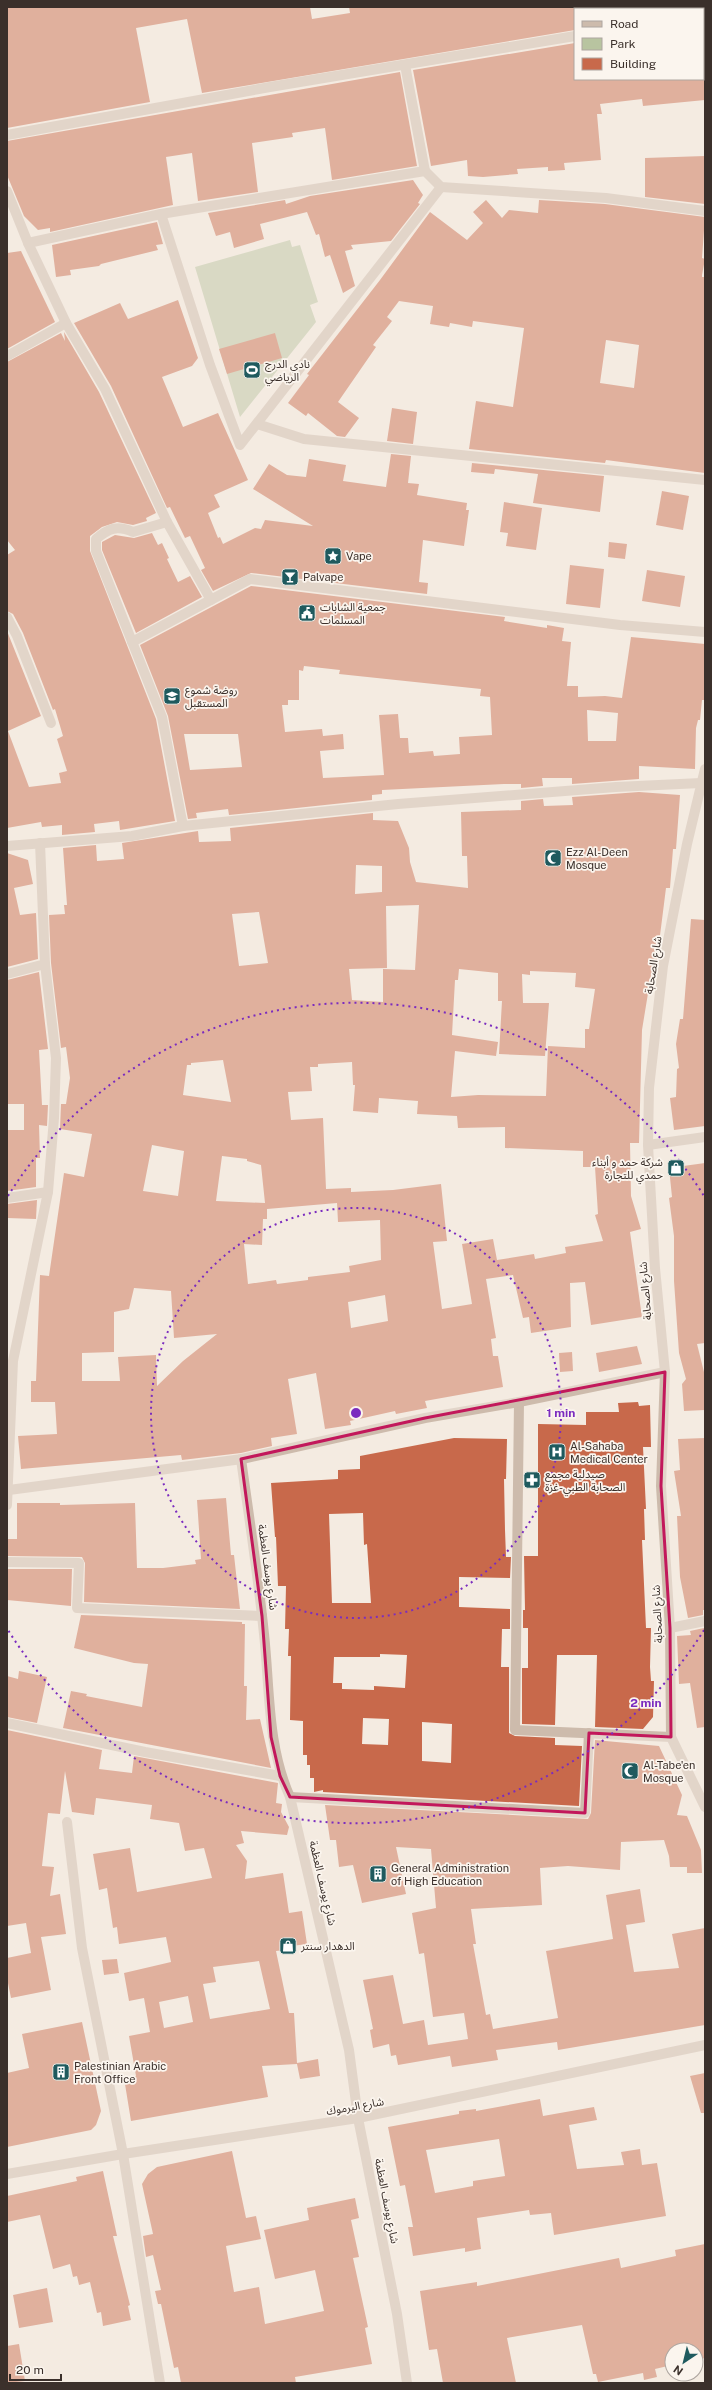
<svg xmlns="http://www.w3.org/2000/svg" width="712" height="2390" font-family="'Public Sans','Noto Sans Arabic',sans-serif">
	<rect width="100%" height="100%" fill="#f4ebe1"/>
	<!-- green -->
	<path fill="#b8c4a0" d="M290,240L292,247L300,245L318,302L310,305L316,322L240,417L195,267Z"/>
	<!-- building -->
	<g fill="#c8694b" fill-rule="evenodd">
		<path d="M7,7H310L312,19L350,13L349,7H575V30L202,93L187,19L136,28L150,102L7,128Z"/>
		<path d="M575,43V79H704L705,100L643,106L642,99L600,104L602,114H597L601,160L564,163L565,170L548,171V167L517,169L518,174L483,177L468,176L467,160L431,166L413,70Z"/>
		<path d="M400,72L417,166L332,180L325,128L292,133L293,137L252,143L258,192L198,201L192,153L166,157L173,205L50,232V228L38,230L24,216L7,175V141Z"/>
		<path d="M705,156V204L645,197V158Z"/>
		<path d="M413,180L423,195L418,203L420,204L391,241L351,245L353,249L345,251L355,286L343,293L330,255L325,257L319,234L316,235L307,212L260,224L264,239L234,248L230,232L216,236L208,213L285,200L286,204L310,196Z"/>
		<path d="M486,200L502,218L509,210L538,213L539,200L605,204L705,217L702,258L705,259L702,275V277H705V473L606,460L605,463L469,449L476,401L513,407L524,328L473,321L472,327L450,323L449,327L430,324L433,306L399,301L387,317L392,321L373,345L376,347L338,402L359,418L345,437L337,436L308,413L306,416L288,403L309,375L307,374L380,280L430,212L467,240L483,223L473,212ZM606,340L639,345L634,388L600,383Z"/>
		<path d="M157,222L163,244L156,245L158,250L101,264L99,266L70,270L71,275L56,277L52,245Z"/>
		<path d="M21,251L55,322L7,349V253Z"/>
		<path d="M178,300L198,358L192,366L162,377L183,427L218,413L248,480L214,495L220,507L208,513L218,538L220,537L223,544L255,528L261,529L265,520L313,526L253,489L269,464L287,475L306,477L309,459L346,465L343,481L386,487L391,454L411,456L408,483L419,484L417,495L467,503L466,510H469L464,546L423,540L419,582L428,583L427,594L251,573L213,591L201,570L205,568L190,536L185,538L170,507L167,508L111,386L74,323L120,303L128,319Z"/>
		<path d="M64,332L99,392L156,513L146,518L147,521L133,525L117,522L102,527L90,536V551L156,719L175,821L120,830L119,821L94,824L95,832L62,835V825L42,827L41,822L7,828V631L41,716L8,731L29,787L61,783L59,773L67,771L57,739L63,736L55,709L53,710L23,633L13,614L7,611V555L15,550L7,540V362L61,333L65,341Z"/>
		<path d="M275,333L282,358L227,374L219,349Z"/>
		<path d="M392,408L417,412L413,444L387,441Z"/>
		<path d="M472,463L604,476L600,512L533,503L538,474L495,469L494,474L471,472Z"/>
		<path d="M662,491L689,496L683,530L656,525Z"/>
		<path d="M504,502L542,508L536,550L506,546L508,533L500,532Z"/>
		<path d="M152,533L158,545L162,543L169,558L167,559L178,582L190,576L202,597L136,633L102,550V542L115,535L134,538Z"/>
		<path d="M609,542L627,544L625,559L608,557Z"/>
		<path d="M570,565L604,569L600,608L566,604Z"/>
		<path d="M647,570L685,576L680,607L642,601Z"/>
		<path d="M251,586L505,617L504,621L547,628V625L564,628L562,641L571,642L567,686H578V697L605,696L622,698L631,637L705,644V700H702L700,720H698L696,728L695,769L639,766V779L572,784V778H542L543,786L521,788V784H504L382,790V794L372,795V800L229,815L228,809L196,813L197,818L188,819L168,716L140,645ZM304,666L340,670L339,674L481,689L480,696L490,697L492,735L459,737L460,754L434,756L433,751L409,753L408,738H400L398,714L379,715L384,775L323,778L320,751L344,749L343,734L323,736L322,729L285,732L282,705H288V700H299V670L303,671ZM587,710L618,713L616,741H588ZM184,734H238L242,767L190,770Z"/>
		<path d="M639,792L680,795L676,849H673L670,888H666L655,975H651L642,1030L639,1143H630L631,1196L641,1229L630,1232L642,1317L591,1325L585,1282L570,1283L571,1327L531,1333L529,1317L523,1318L513,1275L486,1279L496,1338L491,1339L493,1356H498L503,1387L425,1401L427,1408L396,1414L395,1411L350,1421L351,1425L325,1429L316,1373L288,1379L297,1434L271,1438L272,1446L241,1453L182,1460L181,1455L21,1469L18,1436L57,1434L55,1402H31V1381H36L40,1275L49,1276L64,1173L84,1177L92,1134L60,1129L61,1104H66L70,1078L66,1047L61,1048L51,963L49,915L65,914L64,905H67L63,848L96,845L97,861L124,859L122,843L198,831L199,842L231,841L230,828L373,813V820L398,821L409,848L410,862L416,882L468,888L467,856H462L461,812L521,810V801L543,799L544,806L573,805L572,797ZM356,865L382,866V892L355,894ZM419,905L415,970L383,969V1002L352,1000L349,969L387,968L386,906ZM259,912L268,963L239,966L232,914ZM459,969L498,973V1001H502L499,1054L545,1056L549,1003H523L522,974L530,975V971L576,973L575,987L595,989L589,1029H585V1048L548,1046L546,1096L478,1095L451,1097L455,1051L496,1056L498,1042L452,1035L455,980H458ZM223,1060L231,1102L183,1095L187,1065H191V1063ZM352,1062L353,1085H355L353,1111L378,1113L379,1098L418,1101L417,1114L457,1116L458,1128L505,1127V1148L583,1151V1167H595L598,1214L595,1215L603,1241L565,1247L566,1253L535,1259L534,1254L497,1260L493,1239L462,1244L472,1304L442,1309L433,1242L447,1241L441,1184L393,1190L351,1192V1188L326,1189L323,1118L291,1120L288,1092L312,1091L310,1067H318V1064ZM152,1145L184,1151L178,1196L143,1191ZM222,1156L247,1159V1161L261,1165L265,1203L216,1201ZM337,1203L338,1222L380,1220L381,1260L349,1266L350,1272L308,1277V1280L277,1284L276,1280L248,1284L244,1244L262,1245L263,1219H267V1209ZM134,1288L171,1291L174,1338L217,1334L183,1361L157,1386L156,1355L118,1357L120,1381H82V1353L114,1352V1312L129,1309ZM385,1295L388,1321L351,1328L348,1302Z"/>
		<path d="M7,853L28,860L33,884L14,888L20,915L36,913L38,959L7,967Z"/>
		<path d="M691,919L705,920V1126L674,1130L670,1098L676,1097L677,1069L679,1068L676,1044L680,1019H683Z"/>
		<path d="M39,972L48,1049L39,1050L42,1105H48L47,1126L39,1125L40,1158H36V1187L7,1191V1130H24V1104H7V980Z"/>
		<path d="M705,1163V1343L697,1344L705,1376V1410L684,1411L682,1384L686,1379L679,1353L674,1281V1236L669,1198L672,1197L669,1168Z"/>
		<path d="M37,1200L36,1219L7,1218V1204Z"/>
		<path d="M637,1346L642,1364L599,1372L596,1353Z"/>
		<path d="M572,1352L573,1371L560,1372L559,1353Z"/>
		<path d="M638,1402L639,1406L650,1405L651,1447H643L646,1509H644L645,1540H642L646,1628H651L650,1667L651,1681H654L653,1717L643,1729L595,1727L597,1655H557L555,1725L522,1724V1668H528V1628H523V1610H525L524,1556H538V1424L586,1425V1412H619L618,1403Z"/>
		<path d="M454,1438L507,1439L506,1479H504L505,1530L506,1557H511L510,1578L459,1577V1607L510,1609V1629H502L501,1667H509V1733L515,1736L555,1738V1745L582,1746L579,1806L323,1792V1790L314,1792V1778H310V1765H307V1755H303V1721L290,1720L291,1656H288L289,1629H285L286,1586H278L276,1537H275L271,1483L338,1479V1470L360,1469V1456ZM363,1513L364,1545L367,1544L371,1603H332L329,1514ZM380,1654L407,1655L405,1688L374,1686V1690L342,1689V1683H333L334,1657H380ZM363,1718L389,1719L388,1745L362,1744ZM422,1722L452,1724L451,1763L422,1761Z"/>
		<path d="M705,1438V1610H703V1615L688,1618L680,1577L677,1516H681L674,1471L680,1470L678,1439Z"/>
		<path d="M226,1498L231,1555H234L240,1609L84,1602L85,1563L82,1557L7,1556V1539H17V1503H60V1505L135,1503L137,1568H163L196,1564L195,1560L201,1559L197,1500Z"/>
		<path d="M8,1569H72L71,1606L7,1600Z"/>
		<path d="M81,1615L242,1622V1624H245L244,1686H247L246,1720L260,1719L271,1768L63,1728L71,1691L87,1694L86,1696L142,1707L148,1664L134,1663L74,1648Z"/>
		<path d="M704,1628L705,1727L697,1728L690,1683L679,1684L677,1636L691,1635L690,1631Z"/>
		<path d="M19,1671L47,1677L37,1723L7,1717V1676L18,1679Z"/>
		<path d="M7,1730L102,1750L99,1769L132,1773L134,1756L278,1783L276,1803L282,1804L281,1812L289,1827L287,1835L241,1831L244,1843L236,1845L247,1861L245,1879L283,1873L289,1913L302,1911L307,1944L284,1947L285,1950L276,1951L289,2013H294L297,2063L318,2059L320,2076L300,2079L297,2064L262,2066L268,2097L131,2121L124,2078L136,2076L129,2036L150,2032L144,1998L129,2001L124,1973L171,1962L166,1937L119,1944L117,1927L113,1928L107,1888L99,1890L93,1854L130,1848L137,1892L212,1878L204,1848L185,1851L179,1823L150,1819L152,1805L96,1798L94,1815L72,1812L65,1771L60,1814L48,1813L42,1866L54,1867L50,1896L60,1894L66,1934L41,1937L51,1990L11,1998L7,1978V1958L31,1953L26,1923L7,1926ZM259,1961L270,2009L210,2019L203,1984L216,1982L213,1967ZM188,1996L193,2022L164,2028L159,2002Z"/>
		<path d="M595,1740L659,1746L682,1795L677,1815L687,1816L701,1850L702,1873H687V1867H670L669,1856L664,1840L621,1842L620,1870L568,1866L540,1868L542,1905L471,1909L476,1944H473L486,2015L490,2014L493,2029L558,2018L546,1951L613,1939L606,1895L640,1889L645,1922L626,1925L634,1972L679,1968L672,1934L705,1928V2025L558,2050L557,2042L496,2050L498,2060L452,2067L450,2056L398,2065L396,2055L391,2056L389,2044L373,2048L370,2030L373,2029L363,1980L393,1975L403,2024L424,2020L428,2045L468,2039L464,2013L433,2017L424,1953L419,1954L412,1913L436,1908L431,1849L396,1847L406,1894L362,1903L353,1865L339,1867L336,1840H330L325,1805L588,1819L591,1813Z"/>
		<path d="M117,1959L119,1973L104,1975L102,1960Z"/>
		<path d="M82,2022L101,2111L96,2125L91,2130L7,2147V2073L29,2068L22,2034Z"/>
		<path d="M705,2073V2113H701L690,2076Z"/>
		<path d="M540,2099L543,2116L594,2107L597,2120L569,2125L577,2169L624,2165L621,2152L640,2149L642,2165L657,2163L666,2216L554,2235L551,2213L530,2215L529,2210L477,2218L481,2249L465,2252V2248L413,2256L408,2227H413L405,2185L400,2186L388,2127L459,2114V2111L476,2109V2111ZM499,2139L505,2176L473,2181V2186L435,2193L426,2150Z"/>
		<path d="M232,2151L246,2218L256,2216L261,2239L226,2246L234,2292L259,2287L265,2324L324,2311L315,2270L275,2279L264,2230L309,2220L307,2208L355,2198L359,2218L351,2220L359,2257L353,2258L368,2327L365,2328L372,2364L295,2377L296,2383H181L178,2367L174,2368L161,2304H158L155,2291L161,2290L153,2255L146,2257L143,2236L153,2234L142,2184L148,2174L157,2167Z"/>
		<path d="M103,2171L117,2236H113L130,2305L128,2306L131,2320L103,2326L101,2312L97,2313L90,2282L79,2285L77,2276L73,2277L70,2264L53,2269L40,2215L7,2222V2196L77,2181L76,2177Z"/>
		<path d="M705,2244V2358L696,2360V2350H672V2365L655,2369L657,2377L644,2380L643,2373L598,2382L596,2374H593L582,2325L507,2338L516,2383H443L437,2349L429,2350L420,2291L477,2282V2286L619,2258L621,2268L676,2256L675,2250Z"/>
		<path d="M47,2288L53,2322L19,2328L13,2295Z"/>
		<path d="M19,2344L25,2381L7,2383V2346Z"/>
	</g>
	<g fill="none" stroke-linecap="round" stroke-linejoin="round">
		<!-- minor -->
		<g stroke="#cdbbac" stroke-width="10">
			<path d="M703,15H705"/>
			<path d="M405,65L425,171"/>
			<path d="M7,135L270,87L575,36"/>
			<path d="M7,191L28,243L66,323L105,389L167,522L211,600"/>
			<path d="M161,214L210,365L240,445L441,187"/>
			<path d="M28,243L161,214L425,171L441,187L606,198L705,211"/>
			<path d="M7,356L66,323"/>
			<path d="M257,424L304,439L705,480"/>
			<path d="M167,522L133,532C117,525 109,528 96,539V551L162,717L183,826"/>
			<path d="M7,617L17,636L51,723"/>
			<path d="M132,642L250,579L620,625L705,632"/>
			<path d="M705,769L687,844L663,966L649,1088L648,1145L655,1268L665,1372L661,1486L670,1628L671,1737L705,1807"/>
			<path d="M7,846L132,836L183,826L398,804L616,787L701,783"/>
			<path d="M7,974L45,964L40,843"/>
			<path d="M648,1145L705,1137"/>
			<path d="M7,1198L48,1192"/>
			<path d="M519,1402L515,1730L671,1737"/>
			<path d="M241,1459C249,1517 258,1575 264,1634C270,1689 267,1746 290,1797L349,2050L358,2118L397,2314L407,2383"/>
			<path d="M9,1490L242,1459L425,1418L519,1402L665,1372"/>
			<path d="M7,1505L13,1361L48,1192L54,1118L56,1058L45,964"/>
			<path d="M7,1562L79,1563L77,1608L262,1616"/>
			<path d="M670,1628L705,1621"/>
			<path d="M7,1723L145,1752L280,1776"/>
			<path d="M290,1797L585,1813L589,1733"/>
			<path d="M67,1822L82,1948L123,2154L160,2383"/>
			<path d="M7,2174L123,2154L358,2118L705,2045"/>
		</g>
	</g>
	<!-- marked area -->
	<path d="M0 0H712V2390H0ZM665,1372L661,1486L670,1628L671,1737L589,1733L585,1813L290,1797L280,1776L271,1737L262,1616L241,1459L425,1418Z" fill="#f4ebe1" fill-opacity=".55" fill-rule="evenodd"/>
	<path fill="none" stroke="#c2185b" stroke-width="3" stroke-linejoin="round" d="M665,1372L661,1486L670,1628L671,1737L589,1733L585,1813L290,1797L280,1776L271,1737L262,1616L241,1459L425,1418Z"/>
	<!-- distance rings -->
	<g fill="none" stroke="#7b2cbf" stroke-width="2" stroke-dasharray="2 4">
		<circle cx="356" cy="1413" r="205"/>
		<path d="M704 1630A410 410 0 0 1 8 1630M8 1196A410 410 0 0 1 704 1196"/>
	</g>
	<!-- icons -->
	<defs>
		<symbol id="stadium-square" viewBox="-11 -11 22 22"><rect x="-9" y="-9" width="18" height="18" rx="4" fill="#1f5a5e" stroke="#fbf5ee"/><path d="M0-5a6.5 5 0 1 0 0 10a6.5 5 0 1 0 0-10ZM-3.5-1.8h7v3.6h-7Z" fill="#fff"/></symbol>
		<symbol id="sight-square" viewBox="-11 -11 22 22"><rect x="-9" y="-9" width="18" height="18" rx="4" fill="#1f5a5e" stroke="#fbf5ee"/><path d="M0-6L1.8-2.2L6-1.7L2.9 1.2L3.7 5.4L0 3.3L-3.7 5.4L-2.9 1.2L-6-1.7L-1.8-2.2Z" fill="#fff"/></symbol>
		<symbol id="bar-square" viewBox="-11 -11 22 22"><rect x="-9" y="-9" width="18" height="18" rx="4" fill="#1f5a5e" stroke="#fbf5ee"/><path d="M-6-5H6L.8 .8V4.5H3.5V6h-7V4.5H-.8V.8Z" fill="#fff"/></symbol>
		<symbol id="civic-square" viewBox="-11 -11 22 22"><rect x="-9" y="-9" width="18" height="18" rx="4" fill="#1f5a5e" stroke="#fbf5ee"/><path d="M-.6-6.5H3V-4.5H.6V-3L4-1V1h2V6H-6V1h2V-1L-.6-3ZM-1.2 2.5V6h2.4V2.5Z" fill="#fff"/></symbol>
		<symbol id="school-square" viewBox="-11 -11 22 22"><rect x="-9" y="-9" width="18" height="18" rx="4" fill="#1f5a5e" stroke="#fbf5ee"/><path d="M0-5L7-2L0 1L-7-2ZM-4 1L0 2.5L4 1V4Q0 6-4 4Z" fill="#fff"/></symbol>
		<symbol id="mosque-square" viewBox="-11 -11 22 22"><rect x="-9" y="-9" width="18" height="18" rx="4" fill="#1f5a5e" stroke="#fbf5ee"/><path d="M3.5-4.9A6 6 0 1 0 3.5 4.9A5 5 0 1 1 3.5-4.9Z" fill="#fff"/></symbol>
		<symbol id="shop-square" viewBox="-11 -11 22 22"><rect x="-9" y="-9" width="18" height="18" rx="4" fill="#1f5a5e" stroke="#fbf5ee"/><path d="M-5-2.5h2.3a2.7 3.5 0 0 1 5.4 0H5L5.5 6h-11ZM-1.5-2.5h3a1.5 2.3 0 0 0-3 0Z" fill="#fff"/></symbol>
		<symbol id="hospital-square" viewBox="-11 -11 22 22"><rect x="-9" y="-9" width="18" height="18" rx="4" fill="#1f5a5e" stroke="#fbf5ee"/><path d="M-5-5h3v3.5h4V-5h3V5h-3V1.5h-4V5h-3Z" fill="#fff"/></symbol>
		<symbol id="pharmacy-square" viewBox="-11 -11 22 22"><rect x="-9" y="-9" width="18" height="18" rx="4" fill="#1f5a5e" stroke="#fbf5ee"/><path d="M-2-6h4v4h4v4h-4v4h-4v-4h-4v-4h4Z" fill="#fff"/></symbol>
		<symbol id="building-square" viewBox="-11 -11 22 22"><rect x="-9" y="-9" width="18" height="18" rx="4" fill="#1f5a5e" stroke="#fbf5ee"/><path d="M-4-6H4V6H1V3H-1V6H-4ZM-2.5-4.3h1.7v1.8h-1.7ZM.8-4.3h1.7v1.8H.8ZM-2.5-1h1.7V.8h-1.7ZM.8-1h1.7V.8H.8Z" fill="#fff"/></symbol>
	</defs>
	<g fill-rule="evenodd">
		<use href="#stadium-square" x="242" y="360" width="20" height="20"/>
		<use href="#sight-square" x="323" y="546" width="20" height="20"/>
		<use href="#bar-square" x="280" y="567" width="20" height="20"/>
		<use href="#civic-square" x="297" y="603" width="20" height="20"/>
		<use href="#school-square" x="162" y="686" width="20" height="20"/>
		<use href="#mosque-square" x="543" y="848" width="20" height="20"/>
		<use href="#shop-square" x="666" y="1158" width="20" height="20"/>
		<use href="#hospital-square" x="547" y="1442" width="20" height="20"/>
		<use href="#pharmacy-square" x="522" y="1470" width="20" height="20"/>
		<use href="#mosque-square" x="620" y="1761" width="20" height="20"/>
		<use href="#building-square" x="368" y="1864" width="20" height="20"/>
		<use href="#shop-square" x="278" y="1936" width="20" height="20"/>
		<use href="#building-square" x="51" y="2062" width="20" height="20"/>
	</g>
	<g text-anchor="middle" dominant-baseline="central" stroke-width="3.5" stroke-linejoin="round" paint-order="stroke">
		<!-- poi labels -->
		<g font-size="11" fill="#3b302b" stroke="#fbf5ee" text-anchor="start">
			<text x="265" y="364">نادي الدرج<tspan x="265" dy="13">الرياضي</tspan></text>
			<text x="346" y="556">Vape</text>
			<text x="303" y="577">Palvape</text>
			<text x="320" y="607">جمعية الشابات<tspan x="320" dy="13">المسلمات</tspan></text>
			<text x="185" y="690">روضة شموع<tspan x="185" dy="13">المستقبل</tspan></text>
			<text x="566" y="852">Ezz Al-Deen<tspan x="566" dy="13">Mosque</tspan></text>
			<text x="663" y="1162" text-anchor="end">شركة حمد و أبناء<tspan x="663" dy="13">حمدي للتجارة</tspan></text>
			<text x="570" y="1446">Al-Sahaba<tspan x="570" dy="13">Medical Center</tspan></text>
			<text x="545" y="1474">صيدلية مجمع<tspan x="545" dy="13">الصحابة الطبي-غزة</tspan></text>
			<text x="643" y="1765">Al-Tabe'en<tspan x="643" dy="13">Mosque</tspan></text>
			<text x="391" y="1868">General Administration<tspan x="391" dy="13">of High Education</tspan></text>
			<text x="301" y="1946">الدهدار سنتر</text>
			<text x="74" y="2066">Palestinian Arabic<tspan x="74" dy="13">Front Office</tspan></text>
		</g>
		<!-- street labels -->
		<g font-size="11" fill="#3b302b" stroke="#fbf5ee">
			<text transform="translate(653 965) rotate(-81)">شارع الصحابة</text>
			<text transform="translate(645 1291) rotate(-95)">شارع الصحابة</text>
			<text transform="translate(268 1567) rotate(82)">شارع يوسف العظمة</text>
			<text transform="translate(657 1614) rotate(-93)">شارع الصحابة</text>
			<text transform="translate(323 1883) rotate(77)">شارع يوسف العظمة</text>
			<text transform="translate(355 2106) rotate(-10)">شارع اليرموك</text>
			<text transform="translate(387 2201) rotate(79)">شارع يوسف العظمة</text>
		</g>
	</g>
	<circle cx="356" cy="1413" r="6" fill="#7b2cbf" stroke="#fbf5ee" stroke-width="2"/>
	<g font-size="12" text-anchor="middle" font-weight="bold" fill="#7b2cbf" stroke="#fbf5ee" stroke-width="3.5" stroke-linejoin="round" paint-order="stroke">
		<text x="561" y="1417">1 min</text>
		<text x="646" y="1707">2 min</text>
	</g>
	<!-- border -->
	<rect width="712" height="2390" fill="none" stroke="#3b302b" stroke-width="16"/>
	<!-- legend -->
	<rect x="574" y="8" width="130" height="72" fill="#fbf5ee" stroke="#aea6a0"/>
	<rect x="582" y="21" width="20" height="6" fill="#cdbbac" stroke="#aea6a0"/>
	<text x="610" y="28" font-size="12" fill="#3b302b">Road</text>
	<rect x="582" y="38" width="20" height="12" fill="#b8c4a0" stroke="#aea6a0"/>
	<text x="610" y="48" font-size="12" fill="#3b302b">Park</text>
	<rect x="582" y="58" width="20" height="12" fill="#c8694b" stroke="#aea6a0"/>
	<text x="610" y="68" font-size="12" fill="#3b302b">Building</text>
	<!-- north arrow -->
	<g transform="translate(684 2362) rotate(215)"><circle r="19" fill="#fbf5ee" stroke="#aea6a0"/>
	<path d="M0-3L7 15L0 10L-7 15Z" fill="#1f5a5e"/>
	<text y="-6" font-size="11" font-weight="bold" text-anchor="middle" fill="#3b302b">N</text>
	</g>
	<!-- scale -->
	<path d="M10 2374v6h51v-6" fill="none" stroke="#3b302b" stroke-width="2"/>
	<text x="16" y="2374" font-size="12" fill="#3b302b" stroke="#fbf5ee" stroke-width="3" paint-order="stroke">20 m</text>
</svg>
